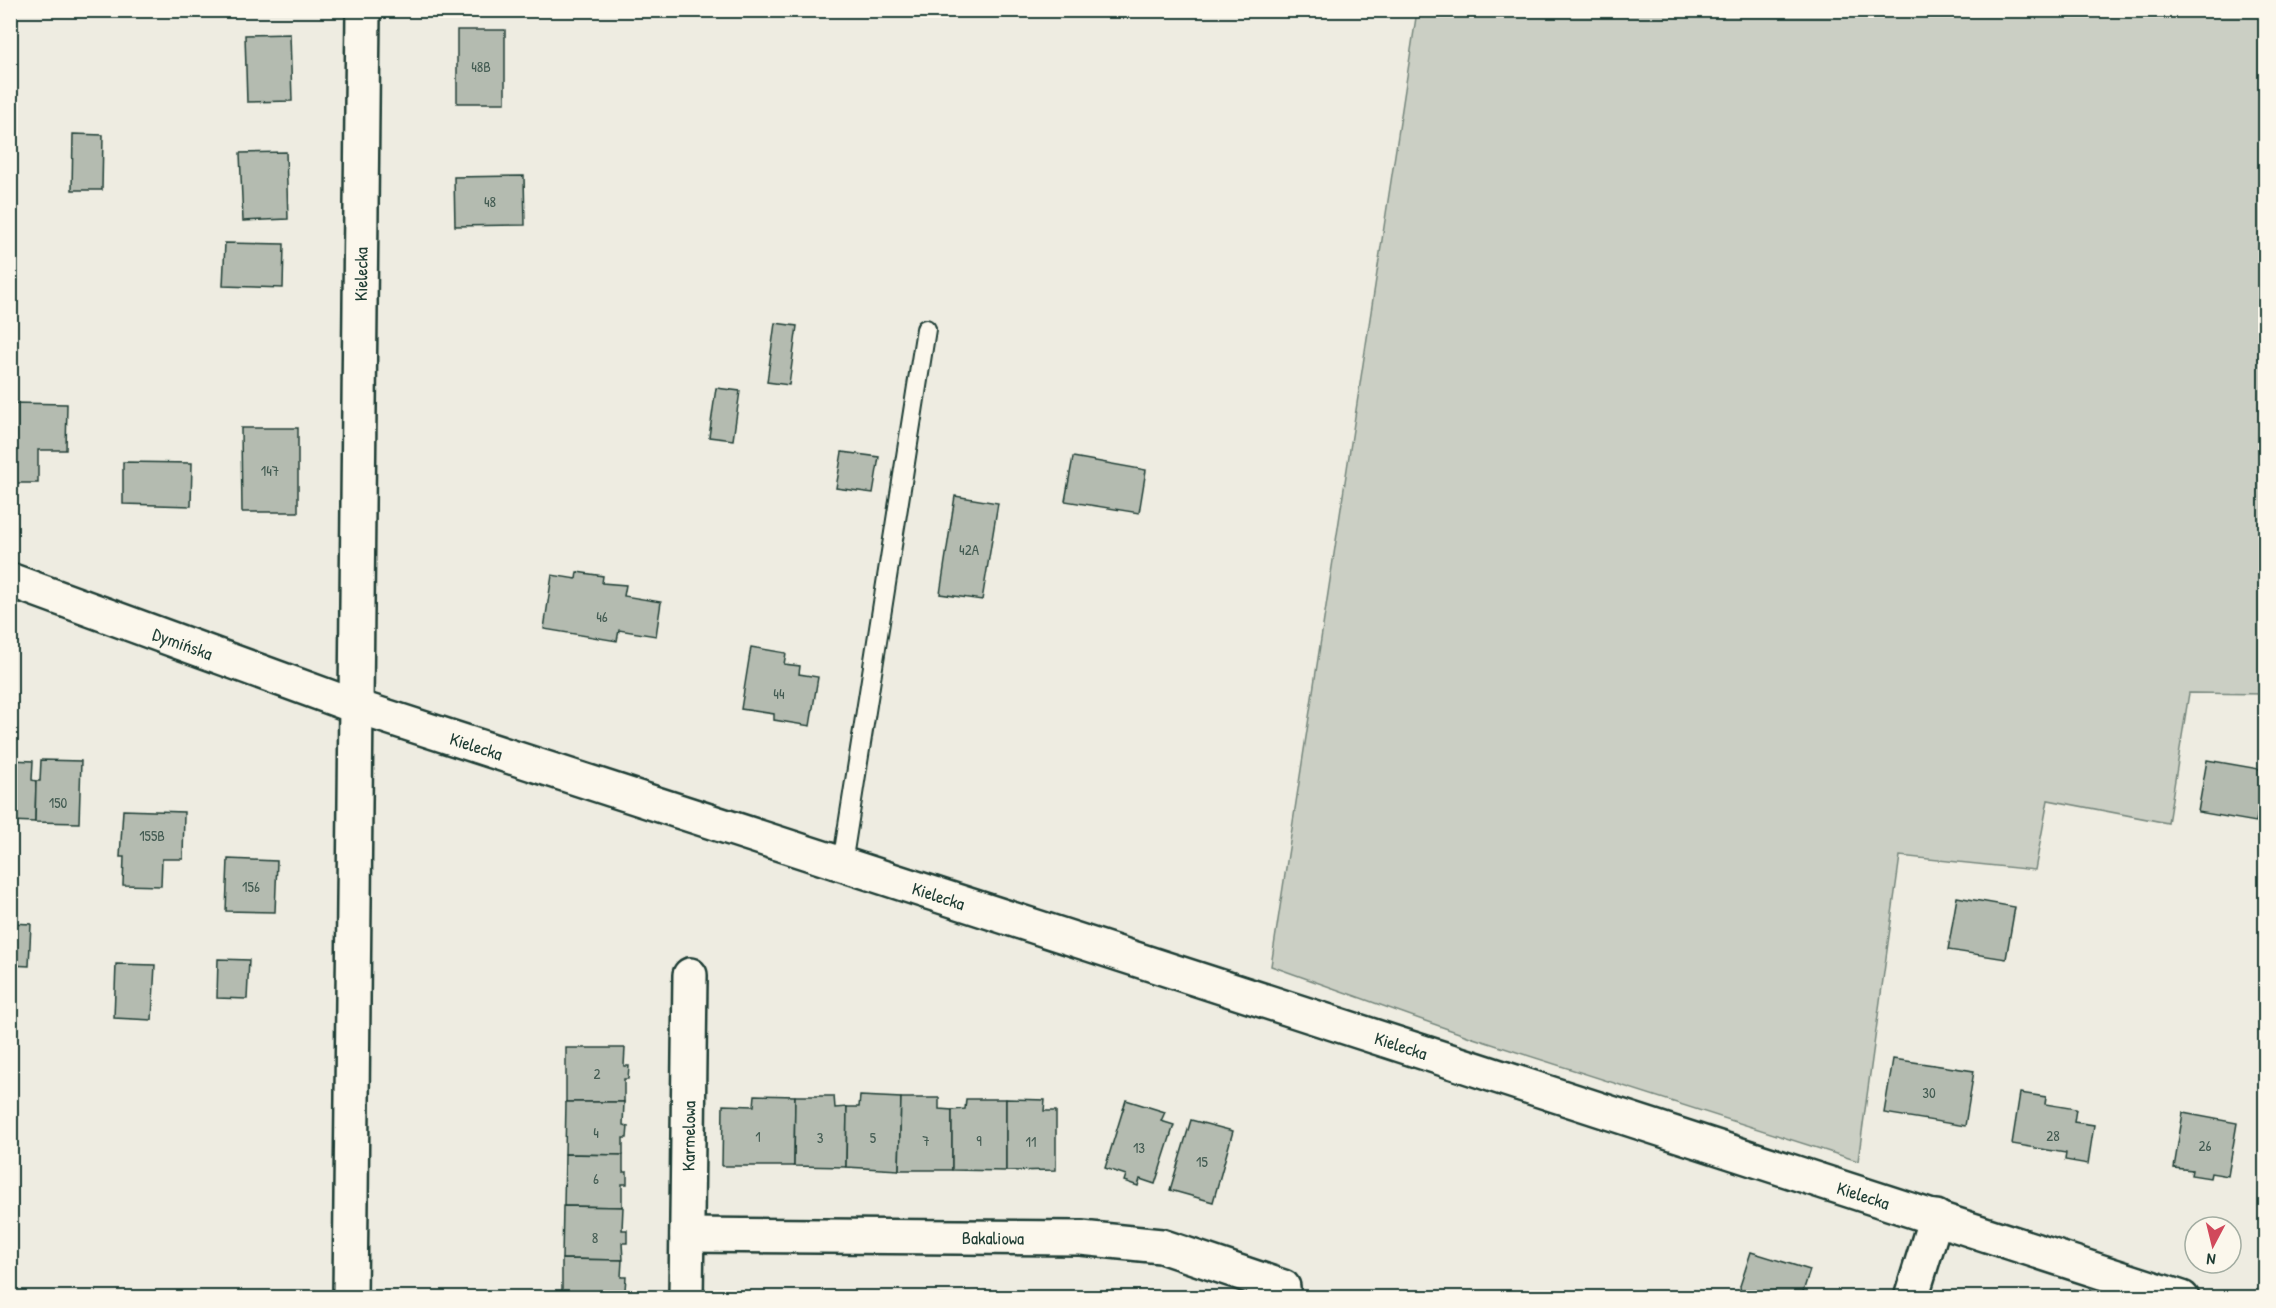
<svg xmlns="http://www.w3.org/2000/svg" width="2276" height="1308" font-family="'Patrick Hand',sans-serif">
	<rect width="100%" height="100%" fill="#eeece1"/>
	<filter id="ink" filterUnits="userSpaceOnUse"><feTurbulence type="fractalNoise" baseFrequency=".0167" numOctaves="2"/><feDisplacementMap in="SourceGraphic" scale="12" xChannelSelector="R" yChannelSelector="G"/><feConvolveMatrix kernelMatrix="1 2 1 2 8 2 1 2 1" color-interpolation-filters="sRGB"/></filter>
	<g filter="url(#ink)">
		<!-- green -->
		<path fill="#cbcfc4" stroke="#75867c" stroke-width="1.5" d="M1417,11H2265V694L2189,693L2168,823L2048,800L2035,870L1900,856L1858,1161L1473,1038L1271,966Z"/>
		<!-- building -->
		<g fill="#b4bbb0" stroke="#1f3d34" stroke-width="1.5">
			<rect x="457" y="30" width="48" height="73"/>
			<path d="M290,34L292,101L247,102L245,35Z"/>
			<path d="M73,134L103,135L102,190H72Z"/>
			<path d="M286,152L288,219L243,221L240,153Z"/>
			<path d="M524,176L525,225L455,226L454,177Z"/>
			<path d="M225,243L284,244L283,288L223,286Z"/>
			<path d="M775,323L797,326L789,385L767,382Z"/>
			<path d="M716,388L740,391L733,440L709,437Z"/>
			<path d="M12,403L67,404L66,450H38V483H12Z"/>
			<path d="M241,428H298V512H242Z"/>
			<path d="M842,452L879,457L873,493L836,488Z"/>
			<path d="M1073,457L1146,470L1139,513L1065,501Z"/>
			<path d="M123,462L192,463L191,506L123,504Z"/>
			<path d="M955,496L998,503L982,600L940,594Z"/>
			<path d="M577,572L603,576L602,583L626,585L624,596L661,602L656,636L619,630L617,641L544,629L552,575L576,579Z"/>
			<path d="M751,647L786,653L784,664L800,666L799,674L818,677L810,726L774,720V714L741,709Z"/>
			<path d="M10,760L33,761L32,780L36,781L35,822L10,821Z"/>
			<path d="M41,760L81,761L79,823L35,822L36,781H40Z"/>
			<path d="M2207,760L2265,770L2256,822L2198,812Z"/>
			<path d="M123,810L184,812L183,859H162L161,886L123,885L124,857H120Z"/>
			<path d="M228,859L277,861L275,912L226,911Z"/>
			<path d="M1957,897L2015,907L2006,959L1948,950Z"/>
			<path d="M10,923L31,924L29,966L10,965Z"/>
			<path d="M218,959L249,960L247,999L217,998Z"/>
			<path d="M116,964L155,965L152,1020L114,1018Z"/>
			<path d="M566,1048H625L624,1066H629L628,1079H624V1102H566Z"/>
			<path d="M1893,1059L1974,1071L1965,1126L1884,1113Z"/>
			<path d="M2020,1093L2046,1097L2045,1104L2076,1109L2074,1122L2094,1125L2088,1164L2065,1160L2066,1153L2012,1144Z"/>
			<path d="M755,1095L795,1096L794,1166H722L723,1105L754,1106Z"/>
			<path d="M795,1096H834L835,1108L847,1107L846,1167L794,1166Z"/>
			<path d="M860,1096L901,1098L899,1170L846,1167L847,1107H859Z"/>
			<path d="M901,1098H939V1109L952,1110V1170H899Z"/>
			<path d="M966,1099H1006V1171L952,1170V1110L965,1109Z"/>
			<path d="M1006,1099L1045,1100L1044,1111H1056V1170L1006,1171Z"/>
			<path d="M1126,1100L1165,1112L1161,1121L1174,1125L1155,1184L1140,1179L1138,1186L1124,1181L1126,1175L1105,1168Z"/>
			<path d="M566,1102H624L623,1125L628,1126L627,1138H623V1155L565,1154Z"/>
			<path d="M2183,1113L2237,1123L2228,1176L2211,1173L2210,1178L2191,1175L2192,1170L2174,1168Z"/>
			<path d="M1191,1120L1233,1131L1213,1202L1170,1190Z"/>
			<path d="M565,1154L623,1155V1172H627V1184H622V1207L564,1206Z"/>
			<path d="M2266,1173V1199H2261Z"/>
			<path d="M563,1206L623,1207L622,1230H627V1243H622L623,1260L562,1259Z"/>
			<path d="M1751,1252L1810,1270L1801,1298L1767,1295V1298H1741L1740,1286Z"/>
			<path d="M562,1259L622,1260L621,1277H626L625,1290H621V1298H562Z"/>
			<path d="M924,1295L959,1296V1298H924Z"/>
		</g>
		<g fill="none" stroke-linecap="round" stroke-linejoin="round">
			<defs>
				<path id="service" d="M842,864L926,329"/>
				<g id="minor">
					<path id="s1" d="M687,1235L1081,1238L1161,1246L1283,1287V1298"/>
					<path id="s2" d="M350,1298L363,10"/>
					<path id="s3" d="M686,1298L690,975"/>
					<path d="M1911,1298L1936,1217"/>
				</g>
				<g id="tertiary">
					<path id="s4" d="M10,580L357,707L2182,1298"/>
				</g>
			</defs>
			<!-- service casing -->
			<use href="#service" stroke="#1f3d34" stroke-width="22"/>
			<!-- minor casing -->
			<use href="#minor" stroke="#1f3d34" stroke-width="38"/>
			<!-- tertiary casing -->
			<use href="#tertiary" stroke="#1f3d34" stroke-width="38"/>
			<!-- service -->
			<use href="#service" stroke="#fbf7ec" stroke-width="18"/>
			<!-- minor -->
			<use href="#minor" stroke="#fbf7ec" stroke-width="33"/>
			<!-- tertiary -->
			<use href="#tertiary" stroke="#fbf7ec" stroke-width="33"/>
		</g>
	</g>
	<g text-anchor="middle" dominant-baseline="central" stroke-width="6" stroke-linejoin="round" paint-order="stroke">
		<!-- number labels -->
		<g font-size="15" fill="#445c53">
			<text x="481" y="66">48B</text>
			<text x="490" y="201">48</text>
			<text x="270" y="470">147</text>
			<text x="969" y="549">42A</text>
			<text x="602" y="616">46</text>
			<text x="779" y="693">44</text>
			<text x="58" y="802">150</text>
			<text x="152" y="835">155B</text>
			<text x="251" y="886">156</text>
			<text x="597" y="1073">2</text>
			<text x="1929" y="1092">30</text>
			<text x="596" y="1132">4</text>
			<text x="2053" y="1135">28</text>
			<text x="758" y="1136">1</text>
			<text x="820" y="1137">3</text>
			<text x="873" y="1137">5</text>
			<text x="926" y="1140">7</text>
			<text x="979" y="1140">9</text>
			<text x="1031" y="1141">11</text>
			<text x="2205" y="1145">26</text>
			<text x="1139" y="1147">13</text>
			<text x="1202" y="1161">15</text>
			<text x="596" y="1178">6</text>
			<text x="595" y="1237">8</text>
		</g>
		<!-- street labels -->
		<g font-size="18" fill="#1f3d34" stroke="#fbf7ec">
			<text stroke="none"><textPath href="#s2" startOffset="1024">Kielecka</textPath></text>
			<text stroke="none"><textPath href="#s4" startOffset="184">Dymińska</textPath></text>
			<text stroke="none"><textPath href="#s4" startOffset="495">Kielecka</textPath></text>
			<text stroke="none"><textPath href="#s4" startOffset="981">Kielecka</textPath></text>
			<text stroke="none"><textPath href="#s4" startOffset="1467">Kielecka</textPath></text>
			<text stroke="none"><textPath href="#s3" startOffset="162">Karmelowa</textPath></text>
			<text stroke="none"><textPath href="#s4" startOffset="1953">Kielecka</textPath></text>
			<text stroke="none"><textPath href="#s1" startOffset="306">Bakaliowa</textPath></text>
		</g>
	</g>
	<!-- margin -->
	<rect width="2276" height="1308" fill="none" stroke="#fbf7ec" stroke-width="36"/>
	<rect x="18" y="18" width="2240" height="1272" fill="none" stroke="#1f3d34" stroke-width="2" filter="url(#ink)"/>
	<!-- north arrow -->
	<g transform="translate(2213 1245) rotate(187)"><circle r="28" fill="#fbf7ec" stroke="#a3ada2" stroke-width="1.5"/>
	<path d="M0-4.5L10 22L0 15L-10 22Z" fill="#d1495b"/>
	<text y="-9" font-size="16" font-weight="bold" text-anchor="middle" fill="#1f3d34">N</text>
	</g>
</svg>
